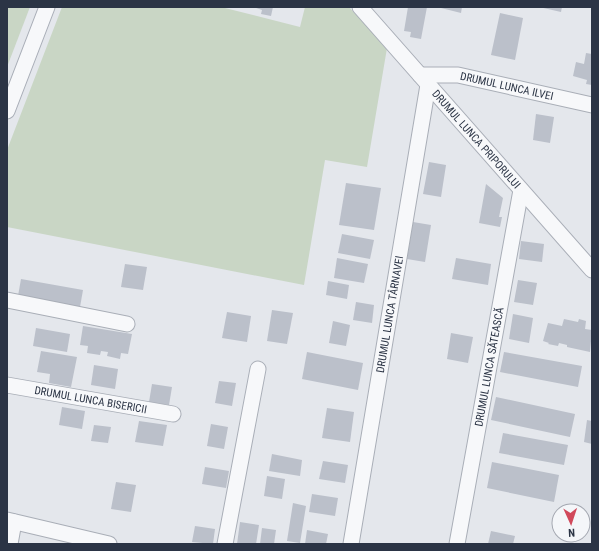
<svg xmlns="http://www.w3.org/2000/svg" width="599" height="551" font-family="'Roboto Condensed',sans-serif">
	<rect width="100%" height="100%" fill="#e4e7ec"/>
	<!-- green -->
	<g fill="#c9d6c5">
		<path d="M7,7H30L7,67Z"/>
		<path d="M62,7H221L300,27L305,7H349L387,48L367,167L325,160L304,285L7,227V150Z"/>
	</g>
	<!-- building -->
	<g fill="#bbc0ca">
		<path d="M253,7H273L271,16L261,14L262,10Z"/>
		<path d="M408,7H427L421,39L410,37L411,32L404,31Z"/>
		<path d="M437,7H462L461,13Z"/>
		<path d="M539,7H562L561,12Z"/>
		<path d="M500,13L523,18L515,60L491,55Z"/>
		<path d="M586,53L592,54V85L586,84L587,80L573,76L576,62L584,64Z"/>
		<path d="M536,114L554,117L550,143L533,140Z"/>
		<path d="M429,162L446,165L441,197L423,194Z"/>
		<path d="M346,183L381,188L374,230L339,225Z"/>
		<path d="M486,184L503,198L499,217H502L500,227L479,223Z"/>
		<path d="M413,222L431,225L425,262L407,259Z"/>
		<path d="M342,234L374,240L370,259L338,253Z"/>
		<path d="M521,241L544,244L542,262L519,259Z"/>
		<path d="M337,258L368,264L364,283L334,278Z"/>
		<path d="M456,258L491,264L488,285L452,279Z"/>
		<path d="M125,264L147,267L143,290L121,287Z"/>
		<path d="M21,279L83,290L80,307L18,296Z"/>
		<path d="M518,280L537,283L533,305L514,302Z"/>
		<path d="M328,281L349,285L347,299L326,295Z"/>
		<path d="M356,302L374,305L372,323L353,320Z"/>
		<path d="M272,310L293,313L287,344L267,341Z"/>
		<path d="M227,312L251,316L247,342L222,338Z"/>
		<path d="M513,314L533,318L529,343L509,339Z"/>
		<path d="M564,319L578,322L579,319L586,321L585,329L592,330L590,352L567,347V345L559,343L558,346L548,344L549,343L543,341L548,323L562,326Z"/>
		<path d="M333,321L350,325L346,346L329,343Z"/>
		<path d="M83,326L132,334L128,354L121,353L120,359L107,356L108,352L101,351L100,355L87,353L88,346L80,345Z"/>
		<path d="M36,328L70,334L67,352L33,346Z"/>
		<path d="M451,333L473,337L468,363L447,359Z"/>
		<path d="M41,351L77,357L71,387L49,383L50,374L37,372Z"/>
		<path d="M307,352L363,363L358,390L302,379Z"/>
		<path d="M504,352L582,366L578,387L500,372Z"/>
		<path d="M94,365L118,369L115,389L91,385Z"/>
		<path d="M219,381L236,383L232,406L215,403Z"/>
		<path d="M152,384L172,387L169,405L149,402Z"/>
		<path d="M496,397L575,414L570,437L491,420Z"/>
		<path d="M62,407L85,411L82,429L59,425Z"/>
		<path d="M327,408L354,412L350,442L322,438Z"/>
		<path d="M587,420L592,421V444L584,442Z"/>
		<path d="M139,421L167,425L163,446L135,442Z"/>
		<path d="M211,424L228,427L224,449L207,446Z"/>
		<path d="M94,425L111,427L108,443L91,441Z"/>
		<path d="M503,433L568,445L564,465L499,453Z"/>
		<path d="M272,454L302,460L300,476L269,471Z"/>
		<path d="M323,461L348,465L345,483L319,479Z"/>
		<path d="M492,462L559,475L554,502L487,488Z"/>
		<path d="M205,467L229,471L226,488L202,484Z"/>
		<path d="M267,476L285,479L282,499L264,496Z"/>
		<path d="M116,482L136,485L131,512L111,509Z"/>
		<path d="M312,494L338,498L335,516L309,512Z"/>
		<path d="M293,503L306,506L300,543L287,541Z"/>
		<path d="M240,522L259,525L256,544H237Z"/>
		<path d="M195,526L215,529L213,544L192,542Z"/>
		<path d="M262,528L276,530L274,544H260Z"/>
		<path d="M307,530L328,534L326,544H305Z"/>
		<path d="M491,531L515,536L513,544H488Z"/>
	</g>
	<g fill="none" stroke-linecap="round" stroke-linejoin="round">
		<defs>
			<g id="minor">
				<path id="s1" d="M360,7L592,270"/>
				<path id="s2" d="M420,75H458L592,105"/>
				<path d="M7,111L47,7"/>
				<path d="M7,300L127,324"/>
				<path id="s3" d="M7,385L173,414"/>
				<path d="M7,520L109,544"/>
				<path d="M10,544L14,522"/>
				<path d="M225,544L258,369"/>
				<path id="s4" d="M351,544L428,85"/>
				<path id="s5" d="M457,544L521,190"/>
			</g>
		</defs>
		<!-- minor casing -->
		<use href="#minor" stroke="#a9aeb7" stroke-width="17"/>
		<!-- minor -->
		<use href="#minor" stroke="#f7f8fa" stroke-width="15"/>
	</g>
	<g text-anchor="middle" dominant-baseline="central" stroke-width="3.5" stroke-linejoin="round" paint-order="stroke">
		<!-- street labels -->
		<g font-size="11" fill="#2b3445" stroke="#f4f6f9">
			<text stroke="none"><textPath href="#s2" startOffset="88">DRUMUL LUNCA ILVEI</textPath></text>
			<text stroke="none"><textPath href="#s1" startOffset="176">DRUMUL LUNCA PRIPORULUI</textPath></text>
			<text stroke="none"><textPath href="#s4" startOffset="233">DRUMUL LUNCA TÂRNAVEI</textPath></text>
			<text stroke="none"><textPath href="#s5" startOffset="180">DRUMUL LUNCA SĂTEASCĂ</textPath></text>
			<text stroke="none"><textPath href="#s3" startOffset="85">DRUMUL LUNCA BISERICII</textPath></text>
		</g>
	</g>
	<!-- border -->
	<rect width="599" height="551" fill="none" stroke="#2b3445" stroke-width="16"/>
	<!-- north arrow -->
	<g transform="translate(571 523) rotate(177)"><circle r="19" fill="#f4f6f9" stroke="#a4a8b1"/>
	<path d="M0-3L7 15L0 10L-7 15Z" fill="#d1495b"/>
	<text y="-6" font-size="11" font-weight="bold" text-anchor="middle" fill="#2b3445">N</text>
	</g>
</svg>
